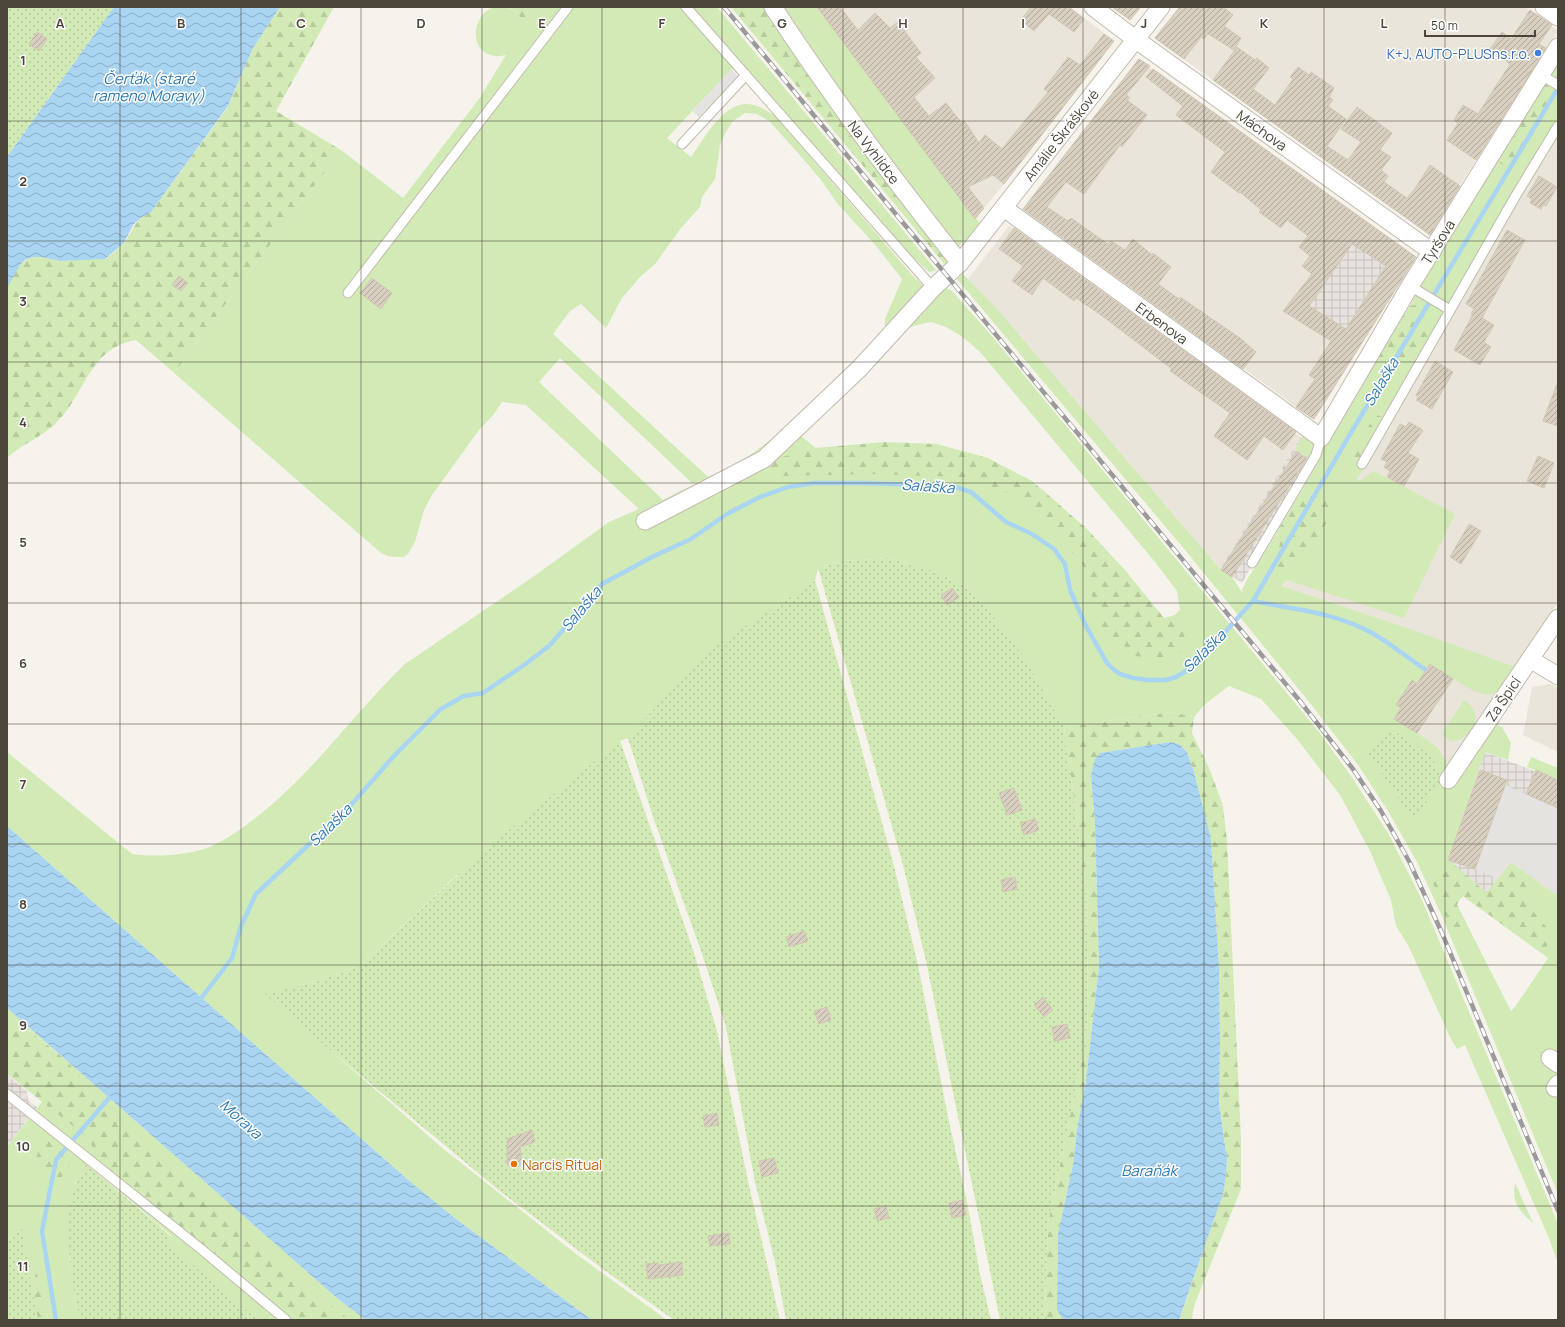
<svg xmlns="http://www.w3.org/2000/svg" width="1565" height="1327" font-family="Manrope,sans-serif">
	<defs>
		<pattern id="industrial-grid" width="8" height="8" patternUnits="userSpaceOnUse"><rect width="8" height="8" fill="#e6e2dd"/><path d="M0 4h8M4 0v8" fill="none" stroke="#c7c3be"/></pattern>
		<pattern id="forest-firs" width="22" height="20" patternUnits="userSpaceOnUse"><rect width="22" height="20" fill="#d2eab5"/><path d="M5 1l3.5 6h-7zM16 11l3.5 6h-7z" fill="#b6ca9c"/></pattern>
		<pattern id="park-dots" width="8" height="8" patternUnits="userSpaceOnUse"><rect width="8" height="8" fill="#d2eab5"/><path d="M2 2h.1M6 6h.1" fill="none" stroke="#b6ca9c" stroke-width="1.8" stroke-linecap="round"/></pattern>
		<pattern id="water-waves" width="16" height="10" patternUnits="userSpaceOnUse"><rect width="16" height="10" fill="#a9d4f2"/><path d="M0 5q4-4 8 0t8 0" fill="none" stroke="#8caec5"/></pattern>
		<pattern id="building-hatch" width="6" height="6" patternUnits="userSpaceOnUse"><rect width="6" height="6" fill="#d8cfc1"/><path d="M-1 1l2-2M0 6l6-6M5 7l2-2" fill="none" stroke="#b1aa9e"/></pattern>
	</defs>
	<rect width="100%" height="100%" fill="#f6f3ec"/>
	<!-- residential -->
	<g fill="#eae5da">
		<path d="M817,7H1070L1114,41L1004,184L984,208Z"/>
		<path d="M1179,7H1525L1558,31L1429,234L1154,38Z"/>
		<path d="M1138,59L1225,121L1341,235L1283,311L1353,355L1313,419L1023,209Z"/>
		<path d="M1558,133V602L1416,818L1257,618L1298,565L1369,462L1520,197L1535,174Z"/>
		<path d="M1009,226L1301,437L1220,569L998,310L968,279Z"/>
		<path d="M1550,684L1558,688V752L1523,735L1532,687Z"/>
	</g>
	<!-- industrial -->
	<g fill="url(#industrial-grid)">
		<path d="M1357,215L1413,255V259L1353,355L1283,311Z"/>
		<path d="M1301,437L1319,449L1242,583L1220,569Z"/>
		<path d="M1485,752L1558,780V896L1511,862L1487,893L1448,860Z"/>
		<path d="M7,1075L27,1091L28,1100L37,1107L7,1147Z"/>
	</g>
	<!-- grass -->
	<g fill="#d2eab5" fill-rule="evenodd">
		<path d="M494,7C512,7 514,8 525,23L545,7H717L936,270L934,271L929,272L908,253L787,116L732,69L667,138L691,157C703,140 723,103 747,104C757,104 768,111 775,116L913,276L925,287H944L952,291L990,334L1319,732L1353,779L1388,833L1422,900L1558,1224V1263L1548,1236L1465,1045L1457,1049L1450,1037L1408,945L1396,926L1391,900L1370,851L1340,795L1297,739L1261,699L1229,686L1204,705L1194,717L1172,712L1064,727L1025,658L987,608L965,586L933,571L888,558L844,561L818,568L815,581L852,715L642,780L628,738L620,741L694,953L457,875L361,965L322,980L297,986L274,1001L441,1147L576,1254L667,1320H592L456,1219L407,1179L7,826V752L132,854C156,857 183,856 207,848C225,841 243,828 258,816C314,772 354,713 405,664L530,579L609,522L639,509L526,405L502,402L494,414L479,430L432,495L424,510L415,542L408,554L404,557H395L388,556L381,553L173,372L177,369L341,150L403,198L479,99L506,55C501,56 496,57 490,55C468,47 473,14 494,7ZM745,113L757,114L769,121L799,154L821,180L837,203L877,247L902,279L885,319V330L778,435L740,462L708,477L553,334L570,311L581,304L606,328L622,298L641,276L655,264L681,228L700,207L702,197L715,179L720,146L725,133L733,121ZM931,322C951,327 965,338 980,352L1155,562L1177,591L1180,610L1174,616L1164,619L1125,570L1067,512L1044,491L988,458L966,454L817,449L800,435L806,432L909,328L917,325ZM560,358L692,483L703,480L663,500L539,382Z"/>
		<path d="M782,7H817L981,225L949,256L947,267L783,69Z"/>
		<path d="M1558,63V118L1513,191L1360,464L1365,467L1356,481L1361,480L1374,471L1455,514L1404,618L1287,580L1281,586L1410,629L1515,667C1510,675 1505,686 1499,691C1487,702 1464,685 1453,679L1417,733L1438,748L1448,765L1443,778L1490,728L1496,725L1502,727L1511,743L1508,760L1485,752L1448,860L1487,893L1511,862L1558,896V1194L1441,914L1417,862L1388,811L1358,765L1310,703L1185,550L957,279L963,274L998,310L1220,569L1232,577L1243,594L1242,590L1248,578L1272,541L1320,459L1326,439L1410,306L1444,244L1496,160L1513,136ZM1463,896L1548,958L1515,1007L1511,1011L1457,905L1459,900Z"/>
		<path d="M1303,435L1313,443L1314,447L1308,458L1295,449Z"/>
		<path d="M1464,700C1486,715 1475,737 1451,742L1442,734Z"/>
		<path d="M1531,757L1558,768V779L1527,767Z"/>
		<path d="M7,1008L338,1299L366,1320H258L166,1243L172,1236L87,1164L75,1183L69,1256L79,1320H38L21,1225L7,1242V1147L41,1103L65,1059L7,1013Z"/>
		<path d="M1515,1183L1533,1223C1518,1210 1512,1203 1515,1183Z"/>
		<path d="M1187,1298L1196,1301L1193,1311L1192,1320H1179Z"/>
	</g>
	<!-- forest -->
	<g fill="url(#forest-firs)">
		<path d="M280,7H334L276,111L341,150L177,369L173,372L136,340C87,349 86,396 54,425C40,438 20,445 7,458V288C13,273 23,255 41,257C48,257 55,261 62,261C77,260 91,258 106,259C112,254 120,248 125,242C135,227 134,221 151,212L228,107L253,48Z"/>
		<path d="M508,7H545L525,23L514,10Z"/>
		<path d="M731,7H767L950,261L947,267Z"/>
		<path d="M1547,82L1556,88L1551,104L1515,164L1510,168L1505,166L1496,160L1513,136Z"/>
		<path d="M1416,305C1423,311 1429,325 1431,334L1417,358L1407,360H1397L1389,369L1380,366L1376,360L1410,306Z"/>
		<path d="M1377,415L1385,418L1360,464L1354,463L1351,456L1352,449L1362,439L1368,427Z"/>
		<path d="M885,442L937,444L988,458L1032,481L1086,528L1123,568L1164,618L1175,615L1184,634L1186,647L1176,659L1133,656L1128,648L1115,640L1101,626L1082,563L1036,514L1013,495L963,477L871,474L785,476L767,474L763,468L779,458L815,448Z"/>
		<path d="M1299,495C1314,495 1328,496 1336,510L1288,577C1262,555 1287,553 1279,529Z"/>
		<path d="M1172,712L1194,717L1192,733L1210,770L1223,806L1227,841L1241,1139V1189L1196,1301L1187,1298L1224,1191L1227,1159L1219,1101L1220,1044L1219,969L1211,839L1194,772L1187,752L1179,744L1170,742L1100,753L1091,775L1095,823L1099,967L1086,1080L1077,1130L1073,1165L1058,1234L1057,1310L1063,1320H1047L1045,1308L1048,1223L1085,1043L1088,1010L1086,888L1064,727Z"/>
		<path d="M1448,860L1487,893L1511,862L1526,884L1527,900L1531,909L1549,930L1551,936L1549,944L1540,952L1463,896L1459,900L1457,905L1467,924L1464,932L1459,937C1445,923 1437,894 1431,875L1433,871Z"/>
		<path d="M7,1013L66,1060L108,1110L128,1126L240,1229L349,1320H286L201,1249L160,1209L100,1160L87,1137L7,1074Z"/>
		<path d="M48,1134C64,1136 68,1141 75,1155L61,1178L51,1184C27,1167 36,1155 48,1134Z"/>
		<path d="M32,1255L49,1320H38L28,1263Z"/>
	</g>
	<!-- park -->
	<g fill="url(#park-dots)">
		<path d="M7,7H114L7,157Z"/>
		<path d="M888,558L933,571L965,586L987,608L1025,658L1064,727L1086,888L1088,1010L1085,1043L1048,1223L1045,1308L1047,1320H1000L926,961L903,865L818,568L844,561Z"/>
		<path d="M815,581L894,866L918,965L948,1117L967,1202L980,1274L991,1320H786L775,1262L755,1182L726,1027L701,951L653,817L628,738L706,652Z"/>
		<path d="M1391,729L1431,755L1442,778L1416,818L1403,805L1368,753Z"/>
		<path d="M620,741L694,953L717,1031L748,1181L780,1320H674L604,1270L501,1192L330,1050L265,994L322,980L361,965L488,847Z"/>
		<path d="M86,1164L172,1237L167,1243L258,1320H79C73,1281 59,1220 76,1183C78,1177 83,1170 86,1164Z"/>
		<path d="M21,1224L38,1320H7V1242Z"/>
	</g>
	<!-- parking -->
	<g fill="#e5e3e0">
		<path d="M731,69L738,76L699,117L692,111Z"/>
		<path d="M1505,785L1558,809V896L1511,862L1498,879L1475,869Z"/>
	</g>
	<!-- water -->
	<g fill="url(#water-waves)">
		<path d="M114,7H280L253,48L228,106L151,212L141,218L133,225L124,243L105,259L60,261L41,257H33L25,260L20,265L7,288V157Z"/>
		<path d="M1170,742L1179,744L1187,752L1194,772L1211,839L1219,969L1220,1044L1219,1103L1227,1159L1224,1191L1179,1320H1063L1057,1310L1058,1234L1073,1165L1077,1130L1086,1080L1099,967L1095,823L1091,775L1095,759L1100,753Z"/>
		<path d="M7,826L407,1179L456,1219L592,1320H366L338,1299L7,1008Z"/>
	</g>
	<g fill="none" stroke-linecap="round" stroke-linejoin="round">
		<!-- stream -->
		<g stroke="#a9d4f2" stroke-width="4.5">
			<path d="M1253,601C1293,609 1337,613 1372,633C1391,644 1408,658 1426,670"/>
			<path d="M199,1001L232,958L241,926L256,894L350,806L394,756L441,709L464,696L483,693L527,663L550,645L602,584L652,557L691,539L727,514L760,497L788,487L814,483H862L952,486L971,492L1006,522L1032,534L1054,549L1065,564L1070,590L1086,626L1107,663L1113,669L1120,674L1133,678L1148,680H1165L1176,677L1186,671L1205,654L1253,601L1349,436L1558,88"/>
			<path d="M56,1320L42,1231L56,1160L109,1098"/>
		</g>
	</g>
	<!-- building -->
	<g fill="url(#building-hatch)" stroke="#d3c7b4" fill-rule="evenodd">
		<path d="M817,7H840L858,30L875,13L890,28L898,22L921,53L916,57L935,78L914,97L929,116L946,103L961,122L964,120L979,143L985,135L1002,149L1048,92L1044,89L1068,57L1080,65L1104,34L1114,41L1004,184L993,175L968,187L984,208L975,219Z"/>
		<path d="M1031,7H1069L1084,19L1074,32L1049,14L1034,31L1021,20Z"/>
		<path d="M1112,7H1141L1130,20Z"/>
		<path d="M1180,7H1223L1233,15L1224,26L1241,38L1234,50L1208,34L1204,39L1201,37L1184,59L1155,38Z"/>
		<path d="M1530,10L1552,25L1539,44L1546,48L1476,160L1447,140L1458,123L1454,120L1463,105L1478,114L1510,64L1490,49L1502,32L1511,39Z"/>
		<path d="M37,32L47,39L39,51L29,44Z"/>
		<path d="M1237,47L1255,60L1257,58L1269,68L1253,89L1275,105L1293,79L1290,77L1298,67L1309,75L1311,72L1334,88L1329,97L1333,100L1328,106L1346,119L1327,146L1348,160L1361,142L1341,129L1357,107L1392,133L1380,150L1391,157L1381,170L1388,176L1384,182L1407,198L1414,190L1430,165L1460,186L1430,235L1213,80Z"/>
		<path d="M1139,59L1150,66L1126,95L1130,98L1127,100L1147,115L1122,147L1120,145L1084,194L1066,182L1047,207L1068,221L1071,218L1108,244L1111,241L1125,250L1133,239L1152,255L1153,253L1171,267L1158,284L1179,299L1180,297L1240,338L1256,352L1243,369L1023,209Z"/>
		<path d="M1153,69L1416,257L1314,419L1296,407L1315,379L1309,375L1331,341L1283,311L1312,274L1302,266L1310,256L1299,247L1308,236L1287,220L1281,228L1259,212L1261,210L1240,192L1239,193L1211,172L1225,152L1176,115L1183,106L1146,77ZM1352,244L1386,266L1346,329L1309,306Z"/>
		<path d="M1539,176L1557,187L1546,206L1543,205L1541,209L1530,203L1532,199L1527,196Z"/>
		<path d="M1014,228L1296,432L1283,450L1264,436L1247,460L1214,436L1230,413L1170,371L1172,369L1101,315L1076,298L1074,301L1043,278L1032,295L1012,281L1023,266L999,249Z"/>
		<path d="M1507,230L1525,240L1482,318L1494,325L1484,342L1491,347L1480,365L1454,350L1473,314H1471L1474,309L1466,304Z"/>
		<path d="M179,276L188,283L181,291L172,285Z"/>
		<path d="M372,278L392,293L381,309L360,293Z"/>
		<path d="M1435,361L1453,372L1432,409L1416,400L1418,397L1416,395Z"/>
		<path d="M1557,384H1558V426L1543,421Z"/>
		<path d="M1409,422L1423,430L1408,453L1419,459L1404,486L1387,477L1390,471L1384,467L1387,462L1381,459L1400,424L1406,427Z"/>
		<path d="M1296,452L1307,458L1232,577L1221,570Z"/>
		<path d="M1538,456L1554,463L1544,488L1527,481Z"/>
		<path d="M1469,524L1481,531L1461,564L1450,557Z"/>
		<path d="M952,588L959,597L947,605L941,595Z"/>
		<path d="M1430,664L1453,679L1417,733L1394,719L1401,708L1396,705L1412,680L1417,684Z"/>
		<path d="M1480,770L1507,780L1475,869L1448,860Z"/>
		<path d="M1536,770L1558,780V808L1526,794Z"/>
		<path d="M1014,788L1022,810L1007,815L999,793Z"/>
		<path d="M1035,819L1039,830L1024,835L1020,823Z"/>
		<path d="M1015,877L1017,889L1003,892L1001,880Z"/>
		<path d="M804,931L808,941L789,947L786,937Z"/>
		<path d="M1043,997L1053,1010L1044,1017L1034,1005Z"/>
		<path d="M827,1007L831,1020L819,1024L814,1011Z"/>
		<path d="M1067,1024L1070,1038L1054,1041L1052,1027Z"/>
		<path d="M717,1113L719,1125L705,1127L703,1116Z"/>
		<path d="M532,1130L535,1142L520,1147L522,1164L507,1165V1139Z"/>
		<path d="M774,1158L778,1173L762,1177L759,1161Z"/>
		<path d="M963,1200L966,1215L952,1218L949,1203Z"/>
		<path d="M886,1206L889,1218L877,1221L874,1209Z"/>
		<path d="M729,1233L730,1244L710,1246L708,1236Z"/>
		<path d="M682,1262L683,1275L648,1279L646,1264L658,1263V1265Z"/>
	</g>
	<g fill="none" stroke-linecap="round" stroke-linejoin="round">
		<defs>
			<g id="service">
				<path d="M686,7L933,288"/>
				<path d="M1541,75L1558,85"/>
				<path d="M682,144L746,75"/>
				<path d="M1410,286L1450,310"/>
				<path d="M348,293L568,7"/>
				<path d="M1362,464L1515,197L1558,126"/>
				<path d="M1252,563L1316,455L1321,438"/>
				<path d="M7,1094L201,1249L286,1320"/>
			</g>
			<g id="minor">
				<path d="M773,7C831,96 894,180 960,263"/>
				<path d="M1093,7L1135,39L1432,252"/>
				<path d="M1544,7L1558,17"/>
				<path d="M1004,208L1321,438L1410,286L1558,47"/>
				<path d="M645,521L764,459L859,369L933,288L960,263L1161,7"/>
				<path d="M1530,659L1558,676"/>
				<path d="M1448,780L1558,618"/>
				<path d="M1550,1058L1558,1064"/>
				<path d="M1555,1088L1558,1084"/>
			</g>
		</defs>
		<!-- service casing -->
		<use href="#service" stroke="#c2bbae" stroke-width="11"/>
		<!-- minor casing -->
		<use href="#minor" stroke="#c2bbae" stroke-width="19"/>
		<!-- service -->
		<use href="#service" stroke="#fff" stroke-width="9"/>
		<!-- minor -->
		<use href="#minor" stroke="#fff" stroke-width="17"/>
		<defs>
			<path id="rail" d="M724,7L1299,700L1353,769L1381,811L1410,863L1442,933L1558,1211"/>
		</defs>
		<!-- rail casing -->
		<use href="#rail" stroke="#9a9a9a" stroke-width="4.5"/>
		<!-- rail -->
		<use href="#rail" stroke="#fff" stroke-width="3" stroke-dasharray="9" stroke-linecap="butt"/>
	</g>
	<!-- grid -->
	<path fill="none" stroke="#4b4439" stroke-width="1" stroke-opacity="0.55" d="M120,7V1320M241,7V1320M361,7V1320M482,7V1320M602,7V1320M722,7V1320M843,7V1320M963,7V1320M1083,7V1320M1204,7V1320M1324,7V1320M1445,7V1320M7,121H1558M7,241H1558M7,362H1558M7,483H1558M7,603H1558M7,724H1558M7,844H1558M7,965H1558M7,1086H1558M7,1206H1558"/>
	<!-- markers -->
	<circle fill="#3f7fe0" stroke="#fff" stroke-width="1.5" cx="1538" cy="53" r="4"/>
	<circle fill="#e8710a" stroke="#fff" stroke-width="1.5" cx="514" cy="1164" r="4"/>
	<g text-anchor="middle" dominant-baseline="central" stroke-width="3" stroke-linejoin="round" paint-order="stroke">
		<!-- shop labels -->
		<g font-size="14" fill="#366cbe" stroke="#fff" text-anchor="end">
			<text x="1530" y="53">K+J, AUTO-PLUSns.r.o.</text>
		</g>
		<!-- street labels -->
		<g font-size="14" fill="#4b4439" stroke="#fff">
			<text transform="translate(1262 130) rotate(36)">Máchova</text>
			<text transform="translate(1061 135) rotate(-52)">Amálie Škráškové</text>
			<text transform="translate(874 152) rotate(53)">Na Vyhlídce</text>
			<text transform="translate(1438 242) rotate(-58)">Tyršova</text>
			<text transform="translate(1162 323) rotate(36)">Erbenova</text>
			<text transform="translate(1503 699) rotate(-56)">Za Špicí</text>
		</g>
		<!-- food labels -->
		<g font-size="14" fill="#c56008" stroke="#fff" text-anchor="start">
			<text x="522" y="1164">Narcis Ritual</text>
		</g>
		<!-- water labels -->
		<g font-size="15" font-style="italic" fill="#2e7ab2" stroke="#fff">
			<text x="149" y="78">Čerťák (staré<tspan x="149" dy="17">rameno Moravy)</tspan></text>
			<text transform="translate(1381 382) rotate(-59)">Salaška</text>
			<text transform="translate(928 486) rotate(4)">Salaška</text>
			<text transform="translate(581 609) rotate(-50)">Salaška</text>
			<text transform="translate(1204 651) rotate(-44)">Salaška</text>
			<text transform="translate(330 825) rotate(-44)">Salaška</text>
			<text transform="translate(241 1119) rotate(42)">Morava</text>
			<text x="1149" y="1170">Baraňák</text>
		</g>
	</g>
	<g font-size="13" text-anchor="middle" font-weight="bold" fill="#4b4439" stroke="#fff" stroke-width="3" stroke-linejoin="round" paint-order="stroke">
		<text x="60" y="28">A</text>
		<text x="181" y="28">B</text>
		<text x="301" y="28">C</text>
		<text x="421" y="28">D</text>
		<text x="542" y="28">E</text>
		<text x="662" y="28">F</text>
		<text x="782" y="28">G</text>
		<text x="903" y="28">H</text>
		<text x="1023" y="28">I</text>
		<text x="1144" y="28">J</text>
		<text x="1264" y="28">K</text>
		<text x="1384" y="28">L</text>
		<text x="23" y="65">1</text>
		<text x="23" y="186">2</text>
		<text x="23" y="306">3</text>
		<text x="23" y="427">4</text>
		<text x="23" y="547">5</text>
		<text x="23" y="668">6</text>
		<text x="23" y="789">7</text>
		<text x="23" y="909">8</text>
		<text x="23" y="1030">9</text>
		<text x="23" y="1151">10</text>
		<text x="23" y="1271">11</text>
	</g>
	<!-- border -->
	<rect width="1565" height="1327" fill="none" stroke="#4b4439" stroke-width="16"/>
	<!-- scale -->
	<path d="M1425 30v6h110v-6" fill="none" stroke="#4b4439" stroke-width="2"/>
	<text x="1431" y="30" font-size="12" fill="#4b4439" stroke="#ffffff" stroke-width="3" paint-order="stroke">50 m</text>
</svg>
